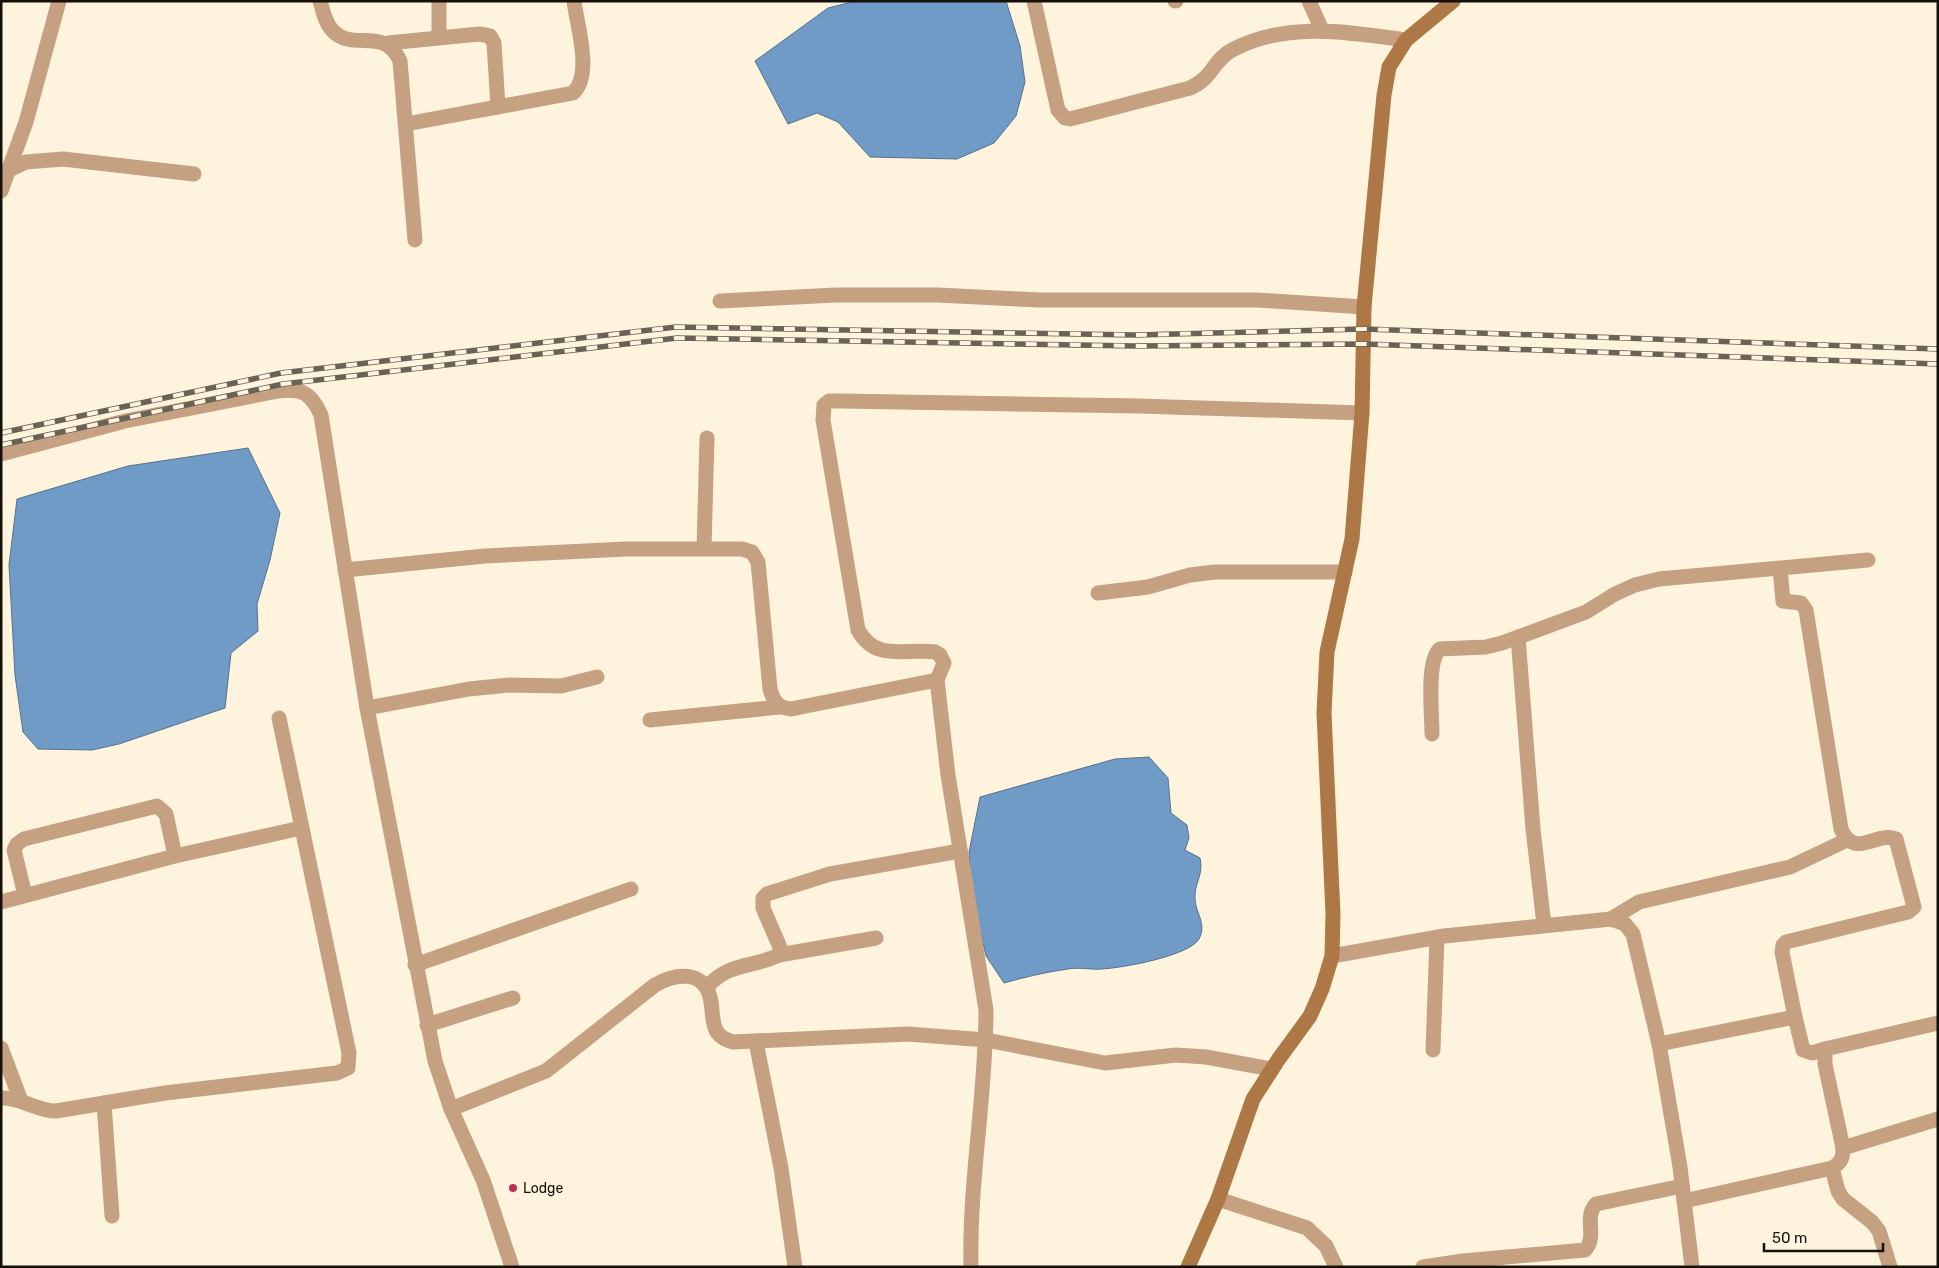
<svg xmlns="http://www.w3.org/2000/svg" width="1939" height="1268" font-family="Rubik,sans-serif">
	<rect width="100%" height="100%" fill="#fef4de"/>
	<!-- water -->
	<g fill="#709bc6" stroke="#55728d">
		<path d="M856,1H1006L1020,46L1025,82L1016,116L994,143L957,159L870,157L838,122L817,113L788,124L755,61L828,8Z"/>
		<path d="M248,448L280,513L270,560L257,604L258,631L231,653L225,708L119,744L92,750L38,749L23,732L15,675L9,565L17,499L128,466Z"/>
		<path d="M1149,757L1168,778L1171,813L1187,825L1189,838L1185,850L1200,858C1204,876 1194,882 1195,899C1196,914 1207,924 1199,939C1189,956 1122,968 1102,969C1091,970 1079,967 1068,969C1046,972 1025,977 1004,983L986,956L972,897L969,852L980,797L1115,759Z"/>
	</g>
	<g fill="none" stroke-linecap="round" stroke-linejoin="round">
		<!-- street -->
		<g stroke="#c6a181" stroke-width="15">
			<path d="M320,1C323,11 325,22 332,30C353,53 384,25 400,61L415,240"/>
			<path d="M1034,1L1058,110L1065,118L1070,119L1190,88C1213,78 1213,60 1232,50C1286,21 1349,32 1406,40"/>
			<path d="M1175,1H1176"/>
			<path d="M1309,1L1322,30"/>
			<path d="M439,37V1"/>
			<path d="M388,43L479,34L490,36L494,43L498,107"/>
			<path d="M406,124L573,93C593,75 577,26 574,1"/>
			<path d="M9,170L26,162L63,159L194,174"/>
			<path d="M1,191L26,122L59,1"/>
			<path d="M720,301L836,295H937L1039,300H1257L1364,307"/>
			<path d="M1,454L125,421L278,391C302,388 311,393 321,415L367,708L435,1061L451,1109L483,1180L512,1267"/>
			<path d="M704,548L707,438"/>
			<path d="M345,570L485,556L626,549H742L752,552L758,562L770,689C774,702 777,707 791,709L937,680"/>
			<path d="M1098,593L1148,587L1190,575L1215,572H1345"/>
			<path d="M1518,637L1533,829L1544,925"/>
			<path d="M367,708L469,689L509,685L561,686L597,677"/>
			<path d="M650,720L780,707"/>
			<path d="M1432,734C1432,716 1426,660 1440,649L1486,647L1502,643L1586,612L1615,594L1635,585L1659,579L1868,560"/>
			<path d="M25,895L14,850L17,844L24,839L157,806L166,814L175,856"/>
			<path d="M1,902L175,856L301,828"/>
			<path d="M1611,919L1639,902L1790,867L1847,840"/>
			<path d="M779,955L876,938"/>
			<path d="M1332,956L1444,936L1611,919L1625,924L1633,934L1659,1044L1680,1167L1692,1267"/>
			<path d="M415,965L631,889"/>
			<path d="M707,987C729,962 752,968 779,955L781,951L779,945L763,908V898L767,894L830,874L960,851"/>
			<path d="M1795,1017L1803,1050L1812,1053L1825,1049"/>
			<path d="M427,1025L513,998"/>
			<path d="M756,1042L781,1168L795,1267"/>
			<path d="M1659,1044L1795,1017L1782,952L1783,945L1786,942L1908,912L1914,907L1896,839C1875,831 1855,860 1841,829L1806,610L1801,603L1783,601L1780,569"/>
			<path d="M1,1048L21,1101"/>
			<path d="M1433,1050L1437,938"/>
			<path d="M1,1098C21,1097 36,1111 56,1111L165,1093L337,1073L348,1068L349,1053L279,718"/>
			<path d="M104,1103L112,1216"/>
			<path d="M451,1109L546,1071L655,985C674,974 703,969 710,997C713,1007 711,1023 717,1032C721,1038 726,1040 733,1042L908,1034L986,1040L1105,1063L1176,1055L1206,1057L1272,1069"/>
			<path d="M1843,1148L1938,1119"/>
			<path d="M1832,1168L1838,1191L1843,1199L1872,1222L1879,1231L1890,1267"/>
			<path d="M1218,1199L1307,1228L1326,1246L1336,1267"/>
			<path d="M1684,1201L1832,1168C1841,1163 1843,1158 1843,1148L1825,1064V1049L1938,1023"/>
			<path d="M971,1267C969,1181 986,1096 986,1010L948,775L937,680L944,663L940,655L935,652C904,648 876,662 858,630L823,420L824,405L829,401H841L1139,406L1362,413"/>
			<path d="M1423,1267L1463,1261L1585,1250C1598,1236 1583,1218 1596,1204L1682,1186"/>
		</g>
		<!-- secondary -->
		<path stroke="#ad7846" stroke-width="15" d="M1188,1267L1218,1199L1253,1099L1278,1060L1310,1016L1322,989L1332,956L1333,914L1324,713L1327,652L1352,539L1362,413L1364,307L1384,95L1389,67L1406,40L1453,1"/>
		<defs>
			<g id="rail">
				<path d="M1,433L281,373L676,327L1136,335L1364,329L1938,349"/>
				<path d="M1,445L283,384L677,338L1136,346L1364,344L1938,364"/>
			</g>
		</defs>
		<!-- rail casing -->
		<use href="#rail" stroke="#6a6355" stroke-width="5.5"/>
		<!-- rail -->
		<use href="#rail" stroke="#fef4de" stroke-width="4" stroke-dasharray="11" stroke-linecap="butt"/>
	</g>
	<!-- markers -->
	<circle fill="#be2e57" stroke="#fef4de" stroke-width="2" cx="513" cy="1188" r="5"/>
	<g text-anchor="middle" dominant-baseline="central" stroke-width="4.5" stroke-linejoin="round" paint-order="stroke">
		<!-- poi labels -->
		<g font-size="14" fill="#161108" stroke="#fef4de" text-anchor="start">
			<text x="523" y="1188">Lodge</text>
		</g>
	</g>
	<!-- border -->
	<rect width="1939" height="1268" fill="none" stroke="#161108" stroke-width="5"/>
	<!-- scale -->
	<path d="M1764 1243v8h119v-8" fill="none" stroke="#161108" stroke-width="2.5"/>
	<text x="1772" y="1243" font-size="15" fill="#161108" stroke="#fef4de" stroke-width="4" paint-order="stroke">50 m</text>
</svg>
